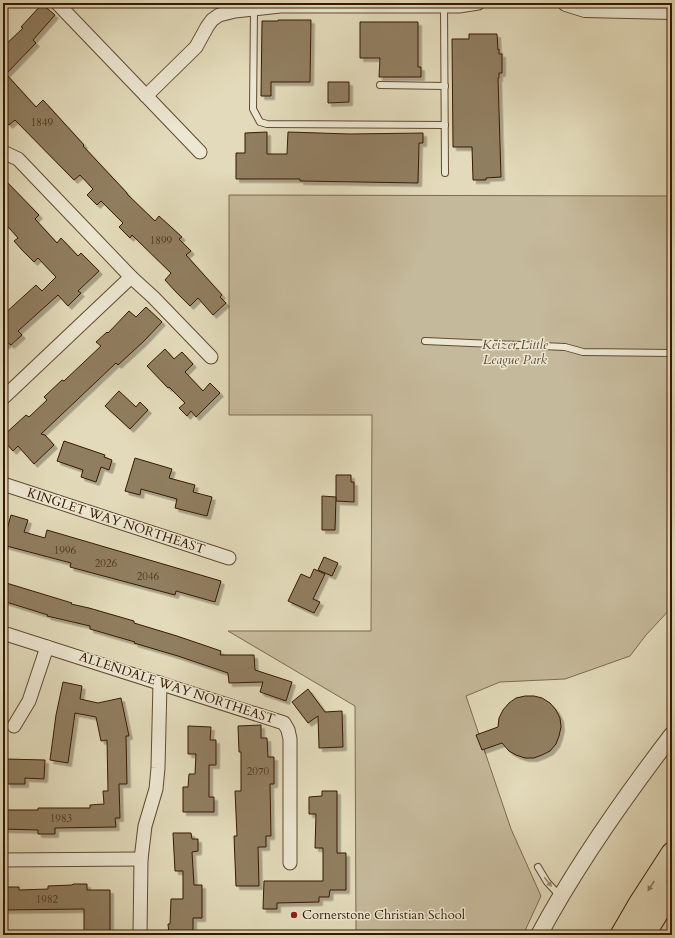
<svg xmlns="http://www.w3.org/2000/svg" width="675" height="938" font-family="Cardo,serif">
	<defs>
		<filter id="shadow"><feDropShadow dx="3.5" dy="3.5" stdDeviation="0" flood-color="#0004"/></filter>
	</defs>
	<rect width="100%" height="100%" fill="#e2daba"/>
	<filter id="stains"><feTurbulence type="fractalNoise" baseFrequency=".005" numOctaves="4"/><feColorMatrix values="0 0 0 0 .2 0 0 0 0 .09 0 0 0 0 .02 0 0 0 .5 -.17"/></filter>
	<radialGradient id="worn" r=".72"><stop offset=".6" stop-color="#630" stop-opacity="0"/><stop offset="1" stop-color="#630" stop-opacity=".3"/></radialGradient>
	<!-- green -->
	<path fill="#c5b99b" stroke="#7e6a4e" d="M229,195L672,196V607L646,635L630,656L565,679L500,682L466,696L511,829L541,896L523,935H356L355,706L228,631H371L372,415H229Z"/>
	<!-- building -->
	<g fill="#907e61" stroke="#371a01" filter="url(#shadow)">
		<path d="M42,4L55,15L33,40L36,43L6,74L36,107L43,100L84,145L83,146L127,193V194L155,221L159,216L182,237L179,239L191,251L186,255L222,295L220,297L226,303L213,315L198,298L190,306L176,292L165,280L171,273L132,235L130,238L119,227L123,223L101,201L97,205L87,195L93,189L80,175L74,180L15,120L9,125L3,119V47L23,28L21,27Z"/>
		<path d="M278,20H311L310,82H271V96H261L262,21H278Z"/>
		<path d="M360,22H418V67H421V77H379L380,58H360Z"/>
		<path d="M469,34H497L498,50L499,49V54H502V73H499V78H498L501,177L486,178V180H473L472,147H453L452,39H469Z"/>
		<path d="M328,82H349V102L328,103Z"/>
		<path d="M267,132V154H287L288,132L350,134L423,133V143H419L418,183L300,181V179H236V153H245V133Z"/>
		<path d="M3,178L39,215L35,219L57,243L61,238L78,256L81,253L99,271L78,291L81,293L68,306L58,295L18,331L22,335L11,345L8,343L3,348V315L36,285L42,291L56,277L38,258L34,262L22,250L14,241L18,238L3,221Z"/>
		<path d="M146,307L162,322L144,341L118,365L116,363L41,434L45,435L54,445L34,464L18,446L13,451L3,440V436L26,415L29,417L47,400L44,397L62,380L64,381L101,346L96,342L107,332L108,333L129,311L136,317Z"/>
		<path d="M165,349L174,359L182,352L193,364L185,372L203,391L210,383L220,393L196,417L191,411L187,416L179,408L185,403L169,387L168,388L147,366Z"/>
		<path d="M119,391L136,407L140,402L148,410L130,429L105,406Z"/>
		<path d="M64,441L105,455L104,457L112,460L109,470L101,467L96,482L81,477L83,470L57,461Z"/>
		<path d="M135,458L172,469L169,478L195,485L193,492L212,497L207,516L175,508L177,499L141,489L140,495L125,491Z"/>
		<path d="M336,475H351V482H354V502L336,501Z"/>
		<path d="M322,496L336,497L335,530H322Z"/>
		<path d="M11,515L28,520L24,532L45,538L47,530L221,581L215,602L176,591L175,595L156,590L70,567L71,563L3,545V533H6Z"/>
		<path d="M324,557L338,563L332,576L318,570Z"/>
		<path d="M314,569L325,574L313,599L320,602L314,613L288,601L301,574L310,578Z"/>
		<path d="M3,582L72,603L71,604L89,608L134,621V623L177,636L221,651L220,655H254L255,670L292,682L286,701L260,692L263,682L229,683L228,673L178,656L134,643L135,642L90,629V626L47,616L48,615L3,601Z"/>
		<path d="M63,682L82,686L80,699L98,703L121,698L129,736H126L127,784H119L120,818H115L116,827L55,828V834H38V830L3,829V810H38V808H90V805L104,804L103,791H108L107,740L101,741L96,717L75,713L68,763L50,760L56,715Z"/>
		<path d="M308,689L325,712L342,711L343,747L319,748L318,716L308,723L292,702Z"/>
		<path d="M525,696H534L542,698L550,703L556,710L560,718L561,727L559,736L556,744L550,751L542,755L534,758H525L516,755L509,751L502,743L482,750L476,735L498,727L499,718L503,710L509,703L516,698Z"/>
		<path d="M261,725V738H267L268,757H274V784H270L271,836H266V847H258L259,886H236L234,836H237L235,791H241V752H239L238,726Z"/>
		<path d="M188,726L211,727L210,740H216V765H209V797H214V812H183V787H188L189,774H195L196,754H188Z"/>
		<path d="M6,759L45,760L44,779L25,778V784H7V778H6Z"/>
		<path d="M322,791H337V853H346V890H330L329,897H319V902L277,903V909H263L264,881H323V848H315L316,814H309V797L322,796Z"/>
		<path d="M173,833H191L192,839H198V851L192,852L194,885H202V918H193V935H169L168,924H170L171,899H183V871H175Z"/>
		<path d="M73,884H87V890H110V935H84V909L3,910V887H19V890L48,889V886L72,885Z"/>
	</g>
	<g fill="none" stroke-linecap="round" stroke-linejoin="round">
		<defs>
			<g id="service">
				<path d="M444,5L445,173"/>
				<path d="M254,9L253,109L260,122L267,124L445,125"/>
				<path d="M380,85L445,86"/>
				<path d="M425,341L565,347L583,352L672,353"/>
				<path d="M538,867L547,882L560,896"/>
			</g>
			<g id="minor">
				<path d="M57,3L200,152"/>
				<path d="M146,96L196,47L207,27L212,20L219,15L235,11L280,6H459L478,3"/>
				<path d="M3,152L18,159L131,277L153,297L211,357"/>
				<path d="M3,398L131,277"/>
				<path d="M3,484L229,558"/>
				<path d="M3,633L284,723L288,730L290,739V863"/>
				<path d="M14,726L29,701L47,647"/>
				<path d="M3,860L141,859"/>
				<path d="M140,935L141,859L145,826L156,789L158,768L160,683"/>
			</g>
			<g id="tertiary">
				<path d="M566,3L585,9L672,11"/>
				<path d="M539,935C577,864 623,799 672,735"/>
			</g>
			<g id="trunk">
				<path d="M621,935L639,904L672,853"/>
				<path d="M644,935L672,890"/>
			</g>
		</defs>
		<!-- service casing -->
		<use href="#service" stroke="#624a2f" stroke-width="8"/>
		<!-- minor casing -->
		<use href="#minor" stroke="#624a2f" stroke-width="15"/>
		<!-- tertiary casing -->
		<use href="#tertiary" stroke="#624a2f" stroke-width="18"/>
		<!-- trunk casing -->
		<use href="#trunk" stroke="#371a01" stroke-width="23"/>
		<!-- service -->
		<use href="#service" stroke="#ece7d2" stroke-width="6"/>
		<!-- minor -->
		<use href="#minor" stroke="#ece7d2" stroke-width="13"/>
		<!-- tertiary -->
		<use href="#tertiary" stroke="#ece7d2" stroke-width="16"/>
		<!-- trunk -->
		<use href="#trunk" stroke="#e2daba" stroke-width="21"/>
	</g>
	<!-- one-way arrows -->
	<defs><path id="oneway-solid" d="M-6-.8H1V-3.2L6.5 0L1 3.2V.8H-6Z"/></defs>
	<use fill="#9b8b74" href="#oneway-solid" transform="translate(548 882) rotate(52)"/>
	<use fill="#8c7a5e" href="#oneway-solid" transform="translate(651 886) rotate(123)"/>
	<!-- markers -->
	<circle fill="#8f2418" stroke="#ece7d2" stroke-width="1.5" cx="294" cy="915" r="4"/>
	<g text-anchor="middle" dominant-baseline="central" stroke-width="3" stroke-linejoin="round" paint-order="stroke">
		<!-- number labels -->
		<g font-size="11" fill="#4d3319">
			<text x="42" y="122">1849</text>
			<text x="161" y="240">1899</text>
			<text x="65" y="550">1996</text>
			<text x="106" y="563">2026</text>
			<text x="148" y="576">2046</text>
			<text x="258" y="771">2070</text>
			<text x="61" y="818">1983</text>
			<text x="47" y="899">1982</text>
		</g>
		<!-- park labels -->
		<g font-size="13" font-style="italic" fill="#624a2f" stroke="#ece7d2">
			<text x="515" y="345">Keizer Little<tspan x="515" dy="15">League Park</tspan></text>
		</g>
		<!-- street labels -->
		<g font-size="13" fill="#371a01" stroke="#ece7d2">
			<text transform="translate(116 521) rotate(18)">KINGLET WAY NORTHEAST</text>
			<text transform="translate(177 688) rotate(18)">ALLENDALE WAY NORTHEAST</text>
		</g>
		<!-- poi labels -->
		<g font-size="13" fill="#371a01" stroke="#ece7d2" text-anchor="start">
			<text x="302" y="915">Cornerstone Christian School</text>
		</g>
	</g>
	<!-- margin -->
	<rect width="675" height="938" fill="none" stroke="#e2daba" stroke-width="16"/>
	<rect x="4" y="4" width="667" height="930" fill="none" stroke="#371a01" stroke-width="2"/>
	<rect x="8" y="8" width="659" height="922" fill="none" stroke="#371a01"/>
	<rect width="100%" height="100%" filter="url(#stains)"/>
	<rect width="100%" height="100%" fill="url(#worn)"/>
</svg>
